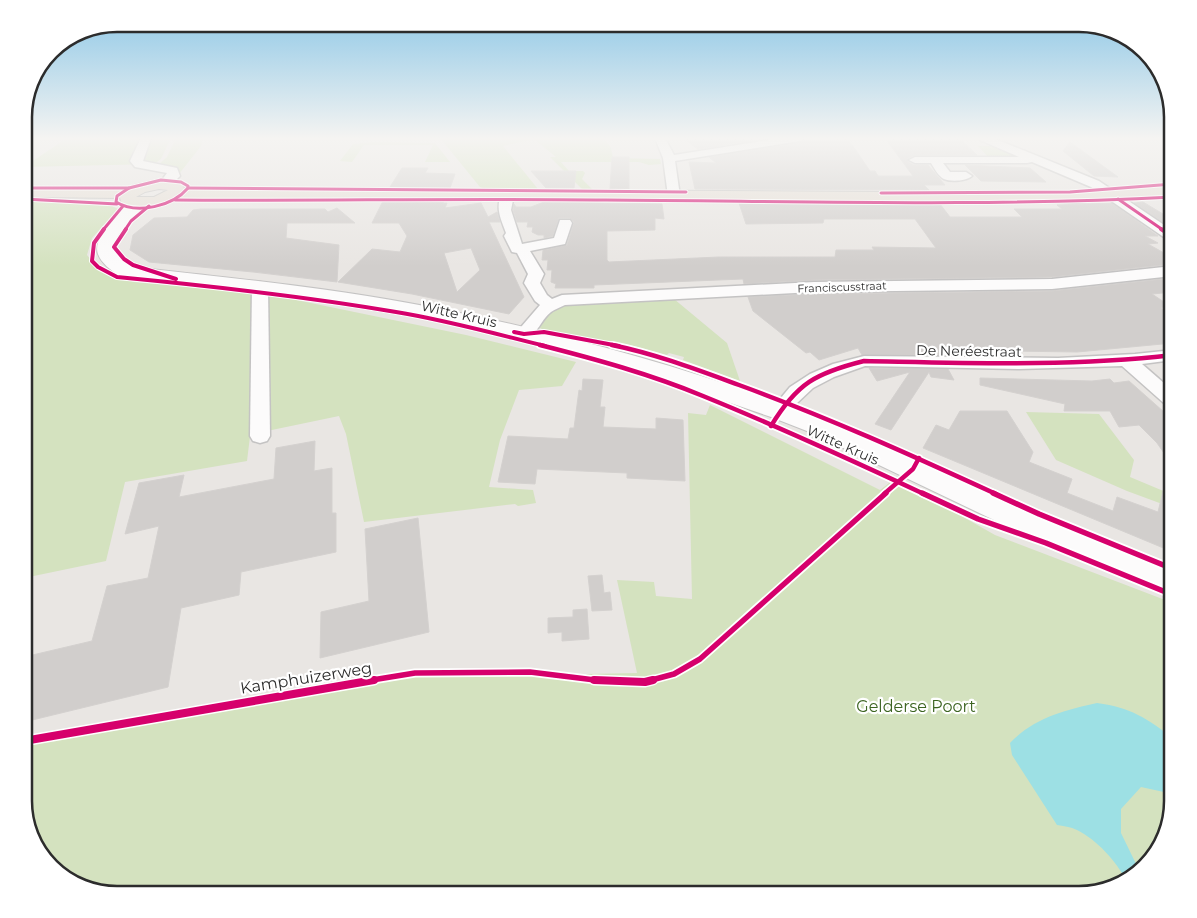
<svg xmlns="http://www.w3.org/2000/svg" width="1197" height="918" font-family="Montserrat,sans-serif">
	<rect width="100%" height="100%" fill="#e9e6e3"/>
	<!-- green -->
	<g fill="#d4e2bf">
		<path d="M67,138H171L161,159L154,164L24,167Z"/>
		<path d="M176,138H203L201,146L179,174L177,169L158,165L167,157Z"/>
		<path d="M440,138H604L611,148L613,158L660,159L661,164L649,165L639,162H561L569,171H583L585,173L582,179L593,190H583L550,157H556L534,139L503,146L538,189H484L480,187Z"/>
		<path d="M374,142L435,143L450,162H425L433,145H364L352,162L340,161L353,144Z"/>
		<path d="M978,146H999L1026,157L990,159Z"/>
		<path d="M24,201L112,206L118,209L92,238L87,255L100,271L134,282L253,293V412L247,461L125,482L106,561L24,578Z"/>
		<path d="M272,295L466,335L576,362L562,386L519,390L500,440L489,487L533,490L536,503L518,506L515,504L364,522L346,434L339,416L267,431L269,408L268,296Z"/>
		<path d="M674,299L727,343L740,381L683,360L684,357L669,353L667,355L630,345L546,331L538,327L545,315L563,305L611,300Z"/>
		<path d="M710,405L880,490L893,480L921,493L995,535L1173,603V800L1154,858L1121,885L1079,894H118C105,890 67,881 59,873C19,839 24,793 24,745L92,730L402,676L455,671L505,672L579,679L587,674L637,673L617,580L654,582L656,596L692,599L688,413L706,415Z"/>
		<path d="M1026,412L1099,414L1134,460L1130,477L1173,495V508L1127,491L1056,460Z"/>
	</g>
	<!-- water -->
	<path fill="#9de0e4" d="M1097,703C1132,708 1146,718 1173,738V794L1141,787L1121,809V833L1139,870L1126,880C1116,861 1097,840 1077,830C1071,827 1063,826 1057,825L1012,755L1010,743C1034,718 1065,710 1097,703Z"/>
	<!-- building -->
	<g fill="#d1cecc" stroke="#d4d1cf" fill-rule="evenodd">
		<path d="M682,138H771L698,149Z"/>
		<path d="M885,138H959L977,155H915L908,158V162L914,165H928L945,185H924L929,190L695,189L689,162L716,163L709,157L804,141L848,139L870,171H875L878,176H913Z"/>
		<path d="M1070,142L1118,177L1094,176L1063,151Z"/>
		<path d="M612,157H629V189H610Z"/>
		<path d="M965,165L1030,168L1046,182L981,181Z"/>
		<path d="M402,168H428L425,173L455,174L450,188L390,187Z"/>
		<path d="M531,171H576L574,188H546Z"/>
		<path d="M383,201H444L443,203H447L445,208L481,203L488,217L497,212L500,222H489L524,297L509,314L412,294L338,282L372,249L400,252L407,236L399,223H372ZM471,248L480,270L457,292L444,253Z"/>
		<path d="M544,202L662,204L664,219L655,218V230L607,231V260L609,262L719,257H835L836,250H874L872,247L936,248L915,219H824L823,223L746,224L739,203L940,204L950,217H1022L1014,209H1062L1057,205L1112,203L1158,236H1145L1158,243L1148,244L1173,258L1164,260L1171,264L1052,277L814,280L744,284L743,279L594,285V288H555L556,284L551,282L552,270H547L548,260H542L543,250L567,245L574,222L570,218H559L553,236L544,238V235H538L532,232L533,227H527L528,222H517L513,210L514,204L516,207H531Z"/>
		<path d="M1143,202L1173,220V229L1134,203Z"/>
		<path d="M337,208L355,223H287L286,238L339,245L337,282L253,272L149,262L130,250L133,235L154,218L187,217L193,210L201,209H325L328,212Z"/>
		<path d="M1173,278V292L1152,294L1170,306L1161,308L1173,315V343L1077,352L938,350L940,355H862L858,348L819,360L810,352L806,353L753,311L748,297L814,294L1052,291Z"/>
		<path d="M869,368L948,369L954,380L931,377L929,372L891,430L875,424L910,372L877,381Z"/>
		<path d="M980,378L1092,381L1110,379L1114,383L1129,381L1173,420V466L1157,443L1139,425L1119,427L1110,411H1064L1065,404L980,385Z"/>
		<path d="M583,379L603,380L600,407H605L603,427L656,429V418L683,420L685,481L627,478V473L537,469L535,484L498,482L508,436L568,439L570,428H574L579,390L582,391Z"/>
		<path d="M960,411H1007L1033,452L1029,462L1072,479L1067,493L1113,511L1117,497L1158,512L1168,471H1173V507L1167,534L1173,536V552L923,448L936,425L949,430Z"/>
		<path d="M315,441L314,471L332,468V513H336V552L241,572L239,595L181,608L168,687L24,722V657L92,641L107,586L148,578L159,526L125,534L139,483L184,475L179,497L274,479L276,448Z"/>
		<path d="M418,518L429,632L320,658L321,612L369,601L365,529Z"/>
		<path d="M602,575L604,593L610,592L612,610L592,611L588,576Z"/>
		<path d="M587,609L589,639L562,641V632L548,633V618L573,617V610Z"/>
	</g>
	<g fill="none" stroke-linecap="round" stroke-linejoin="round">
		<defs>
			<g id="minor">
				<path d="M141,138H151L143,161L177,168L180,176L169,187H161L159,184L167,173L135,167L130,161Z"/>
				<path d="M655,138H665L674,155L781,138H805L800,141L675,161L680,196L674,200L668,196L663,158Z"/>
				<path d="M979,138H993L1099,181L1173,231V241L1168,240L1091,187L1032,162L1027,163H943L950,172H966L972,176C967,181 951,182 944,179C939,177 934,168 931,163H915L909,160L915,157H1019L980,140Z"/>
				<path d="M508,191L514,195L511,210L522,244L554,238L560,220H570L572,223L565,244L530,251L544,274L540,283L547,295L552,299L562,295L814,282L1052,279L1173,266V276L1052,289L814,292L565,305C561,307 555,309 551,312C539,321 536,342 518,338L515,334L540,305L535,301L524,283L528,274L517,253L512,252L504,236L506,233C501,219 494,207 503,192Z"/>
				<path d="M260,282L266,284L268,287L270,436L267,441L260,443L253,441L250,436L252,287L254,284Z"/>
				<path d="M1173,350V360L1142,364L1173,391V407L1166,405L1122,366L1019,369L865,366L834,377L813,388L795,405L787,416L780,417L773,416L770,411L790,387L810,374L833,364L864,356L1058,358L1135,354Z"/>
			</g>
			<path id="secondary" d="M140,198L146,199L148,203C132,227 94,239 132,267C233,278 335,288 435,308C569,334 702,372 830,421L1087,536L1173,570V598L1065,554L812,433L771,417L643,373L520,340L434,320L305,299L119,276C111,270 101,263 98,254C91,237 126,202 140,198Z"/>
			<path id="primary" d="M159,179L180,182L184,188L1076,193L1173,186V196L1076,203L179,198C161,209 141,211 122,204L120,198L24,197V187L128,188L134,185ZM159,189L168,190L154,197H136L145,192Z"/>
		</defs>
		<!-- minor casing -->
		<use href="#minor" stroke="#c4c3c3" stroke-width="3"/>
		<!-- secondary casing -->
		<use href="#secondary" stroke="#c4c3c3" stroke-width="2"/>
		<!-- primary casing -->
		<use href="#primary" stroke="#c5c4c2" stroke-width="2"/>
		<!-- minor -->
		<use href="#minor" fill="#fcfbfb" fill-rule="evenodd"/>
		<!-- secondary -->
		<use href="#secondary" fill="#fcfbfb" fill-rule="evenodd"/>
		<!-- primary -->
		<use href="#primary" fill="#e6dfd6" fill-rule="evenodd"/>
		<defs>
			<g id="cycleway-far4">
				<path d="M161,180L181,182L188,186V188C173,206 137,215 116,202L117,196L129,188Z"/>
				<path d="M24,188H129"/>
				<path d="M188,188L686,192"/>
				<path d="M881,193L1070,192L1173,184"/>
				<path d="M24,199L117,204"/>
				<path d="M1118,199L1163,230"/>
				<path d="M175,200C319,201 463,198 606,200C795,201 984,207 1173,197"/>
				<path d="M103,230L123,206"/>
				<path d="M125,230L131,221L149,206"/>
			</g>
			<g id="cycleway-far3">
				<path d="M104,229L94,243L92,261L98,267L117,277C211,286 304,296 396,312C446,320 496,334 545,346"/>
				<path d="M126,229L114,247L124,259L133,265L176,279"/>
				<path d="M1161,229L1173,237"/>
				<path d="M514,332L524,334L544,332L619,346"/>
			</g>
			<g id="cycleway-far2">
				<path d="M540,345C595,359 650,374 703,396C777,426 851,460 924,494"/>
				<path d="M612,345C656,354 698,370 739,385C827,417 911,455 996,494"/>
				<path d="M771,426C797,383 816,373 864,361C967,363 1070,367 1173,355"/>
				<path d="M884,494L913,469L919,458"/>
			</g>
			<g id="cycleway-far1">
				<path d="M922,493L978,519L1046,543L1173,595"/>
				<path d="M993,493L1039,514L1173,569"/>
				<path d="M366,681L415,673L530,672L595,680L624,681"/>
				<path d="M648,681L674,674L700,659L886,493"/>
			</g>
			<g id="cycleway">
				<path d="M594,680L645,682L653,680"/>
				<path d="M24,741L374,680"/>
			</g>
		</defs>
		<!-- cycleway-far4 casing -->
		<use href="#cycleway-far4" stroke="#fff" stroke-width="5"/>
		<!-- cycleway-far3 casing -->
		<use href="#cycleway-far3" stroke="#fff" stroke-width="6"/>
		<!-- cycleway-far2 casing -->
		<use href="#cycleway-far2" stroke="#fff" stroke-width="8"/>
		<!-- cycleway-far1 casing -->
		<use href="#cycleway-far1" stroke="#fff" stroke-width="9"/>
		<!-- cycleway casing -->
		<use href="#cycleway" stroke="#fff" stroke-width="11"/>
		<!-- cycleway-far4 -->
		<use href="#cycleway-far4" stroke="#d6006c" stroke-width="3"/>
		<!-- cycleway-far3 -->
		<use href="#cycleway-far3" stroke="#d6006c" stroke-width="4"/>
		<!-- cycleway-far2 -->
		<use href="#cycleway-far2" stroke="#d6006c" stroke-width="4.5"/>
		<!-- cycleway-far1 -->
		<use href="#cycleway-far1" stroke="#d6006c" stroke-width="5.5"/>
		<!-- cycleway -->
		<use href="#cycleway" stroke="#d6006c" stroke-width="8"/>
	</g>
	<!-- sky -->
	<linearGradient id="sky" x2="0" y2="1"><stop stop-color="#8ac6e6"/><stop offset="0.52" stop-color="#f5f4f2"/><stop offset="1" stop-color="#f5f4f2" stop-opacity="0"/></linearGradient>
	<rect width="1197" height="266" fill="url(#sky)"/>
	<g text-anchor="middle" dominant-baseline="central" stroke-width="4.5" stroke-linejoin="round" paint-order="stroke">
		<!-- far-street labels -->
		<g font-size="11" fill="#2c2c2c" stroke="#fff">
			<text transform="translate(842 287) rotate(-2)">Franciscusstraat</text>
		</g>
		<!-- street labels -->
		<g font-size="14" fill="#2c2c2c" stroke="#fff">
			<text transform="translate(459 314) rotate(13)">Witte Kruis</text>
			<text transform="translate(969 351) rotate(1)">De Neréestraat</text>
			<text transform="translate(843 445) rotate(24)">Witte Kruis</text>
		</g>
		<!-- near-street labels -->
		<g font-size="16" fill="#2c2c2c" stroke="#fff">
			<text transform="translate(306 678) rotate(-9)">Kamphuizerweg</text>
		</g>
		<!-- near-park labels -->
		<g font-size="16" fill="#3c6421" stroke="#fff">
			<text x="916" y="706">Gelderse Poort</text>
		</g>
	</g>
	<!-- crop -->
	<path d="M0 0H1197V918H0ZM117 32H1079A85 85 0 0 1 1164 117V801A85 85 0 0 1 1079 886H117A85 85 0 0 1 32 801V117A85 85 0 0 1 117 32Z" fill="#fff" fill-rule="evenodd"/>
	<path fill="none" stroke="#2c2c2c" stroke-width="2.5" d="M117 32H1079A85 85 0 0 1 1164 117V801A85 85 0 0 1 1079 886H117A85 85 0 0 1 32 801V117A85 85 0 0 1 117 32Z"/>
</svg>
